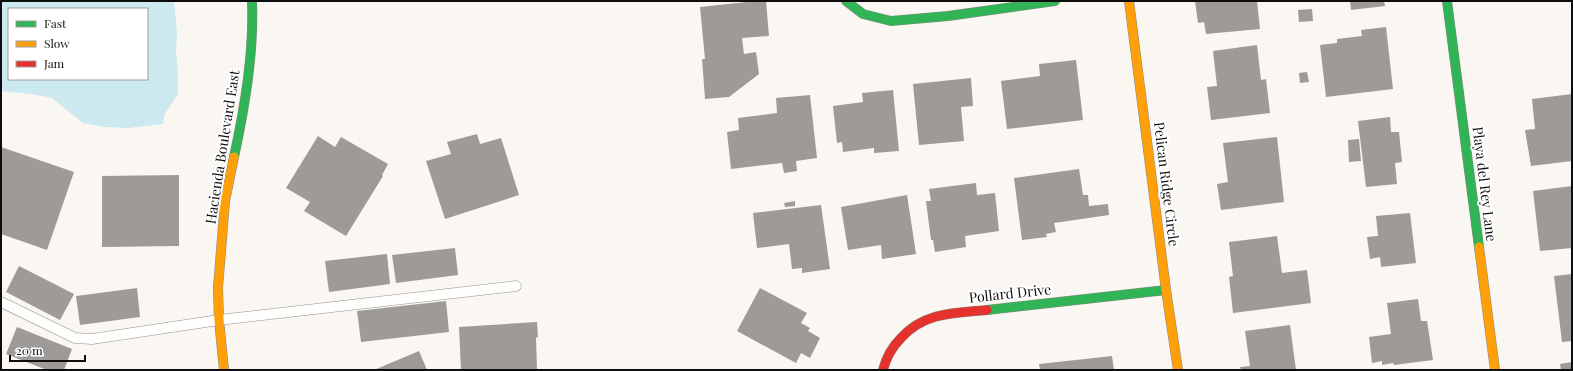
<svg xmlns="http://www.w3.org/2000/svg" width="1573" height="371" font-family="'Playfair Display',serif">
	<rect width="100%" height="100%" fill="#faf7f2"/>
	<!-- water -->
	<path fill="#cce9ef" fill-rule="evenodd" d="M1,1H174L177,32L176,53L178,73V94L165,114L163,124L129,128L104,127L83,123L52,98L31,94L1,91ZM9,9H147V79H9Z"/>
	<!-- building -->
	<g fill="#9d9a97">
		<path d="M756,1H766L769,36L742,38L744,54L756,52L759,74L729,97L705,99L702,59H705L700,7Z"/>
		<path d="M1195,1H1257L1260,29L1206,34L1204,22L1198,23Z"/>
		<path d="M1350,1H1384L1385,6L1351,10Z"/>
		<path d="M1312,9L1313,21L1299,22L1298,10Z"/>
		<path d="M1386,27L1393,89L1326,97L1320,45L1337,43V39L1362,36L1361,30Z"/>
		<path d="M1257,45L1261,80L1266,79L1270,113L1211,120L1207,87L1217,86L1213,51Z"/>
		<path d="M1076,60L1083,120L1007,129L1001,81L1040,76L1039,64Z"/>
		<path d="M1307,72L1309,82L1300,83L1299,73Z"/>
		<path d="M971,78L973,106L961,107L964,141L919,145L913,84Z"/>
		<path d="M893,90L899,151L874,153V148L843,152L842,142L837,143L833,106L863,102L862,93Z"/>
		<path d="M1572,94V161L1531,166L1525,130L1535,129L1532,99Z"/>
		<path d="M810,95L817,158L796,161L797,171L784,173L782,163L731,169L727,132L739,130L738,118L777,113L776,98Z"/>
		<path d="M1390,117L1391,132H1399L1402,162L1395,163L1397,184L1366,187L1358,121Z"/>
		<path d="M477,134L480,144L501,138L519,195L445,219L426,161L451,154L447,142Z"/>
		<path d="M318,136L335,147L341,137L388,164L382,175L383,176L346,236L304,211L310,202L286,188Z"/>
		<path d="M1277,137L1284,202L1221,210L1217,184L1228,182L1223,143Z"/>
		<path d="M1359,139L1361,161L1349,162L1348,140Z"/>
		<path d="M1,147L74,172L47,250L1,234Z"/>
		<path d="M1079,169L1083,195H1088L1089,206L1108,204L1109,215L1054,223L1056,232L1046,234L1047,237L1022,240L1014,178Z"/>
		<path d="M179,175V246L102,247V176Z"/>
		<path d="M976,183L977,195L995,193L999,231L965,236L966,247L935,252L933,240H931L926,201H931L929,189Z"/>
		<path d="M1572,186V248L1540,251L1533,191Z"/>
		<path d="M907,195L916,254L882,259L881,245L848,250L841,207Z"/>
		<path d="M795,201V206L785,207L784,203Z"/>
		<path d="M821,205L830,269L802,273V268L792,269L789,244L757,248L753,213Z"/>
		<path d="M1410,213L1416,263L1381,267L1380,257L1370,259L1367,237L1378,236L1376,216Z"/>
		<path d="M1277,236L1282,273L1307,270L1311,303L1233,313L1229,277L1233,276L1229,242Z"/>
		<path d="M455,248L458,275L396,283L392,255Z"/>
		<path d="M387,254L390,284L329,292L325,261Z"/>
		<path d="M19,266L74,294L60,320L6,292Z"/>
		<path d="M1572,274V341L1562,342L1554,276Z"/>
		<path d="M137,288L140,317L80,325L76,296Z"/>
		<path d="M760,288L807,313L801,323L810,328L808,331L820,338L810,358L801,353L796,363L737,331Z"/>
		<path d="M1418,299L1421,321H1427L1433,360L1394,365L1393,363L1382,365V361L1372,363L1369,337L1391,334L1387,303Z"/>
		<path d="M446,301L449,332L361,342L357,311Z"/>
		<path d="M537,322L538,338L536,337L537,370H461L459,327Z"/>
		<path d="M1290,325L1296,370H1241L1240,367L1250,366L1245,331Z"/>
		<path d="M17,327L72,349L64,370H47L6,354Z"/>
		<path d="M419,351L427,370H374Z"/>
		<path d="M1112,356L1114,370H1040L1039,364Z"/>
		<path d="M1572,362V370H1561L1560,364Z"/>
	</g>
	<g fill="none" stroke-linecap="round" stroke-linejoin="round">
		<defs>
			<path id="lane" d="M1,302L75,338L92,339L219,320L516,286"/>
			<g id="fast">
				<path d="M846,1L863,14L891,21L948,16L1055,1"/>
				<path d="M1447,1L1479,247"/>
				<path d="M234,157C245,106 254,53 252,1"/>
				<path d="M987,310L1166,290"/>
			</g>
			<g id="slow">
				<path d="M1129,1L1166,290L1178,370"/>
				<path d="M1479,247L1495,370"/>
				<path d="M224,370L219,320L218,288L225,201L234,157"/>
			</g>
			<path id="jam" d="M883,370C886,358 892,347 901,338C924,312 955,313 987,310"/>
		</defs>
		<!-- lane casing -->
		<use href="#lane" stroke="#949290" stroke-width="11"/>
		<!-- fast casing -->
		<use href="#fast" stroke="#8a8987" stroke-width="10"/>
		<!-- slow casing -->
		<use href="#slow" stroke="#8a8987" stroke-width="10"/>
		<!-- jam casing -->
		<use href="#jam" stroke="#8a8987" stroke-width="10"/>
		<!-- lane -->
		<use href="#lane" stroke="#fefefd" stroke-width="10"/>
		<!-- fast -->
		<use href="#fast" stroke="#30b455" stroke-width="9"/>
		<!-- slow -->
		<use href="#slow" stroke="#ff9f0a" stroke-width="9"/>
		<!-- jam -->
		<use href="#jam" stroke="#e5322d" stroke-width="9"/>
	</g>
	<g text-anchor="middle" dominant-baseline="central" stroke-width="4" stroke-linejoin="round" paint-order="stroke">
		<!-- street labels -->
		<g font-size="14" fill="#0d0d0d" stroke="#fff">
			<text transform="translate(222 147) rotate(-81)">Hacienda Boulevard East</text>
			<text transform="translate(1167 184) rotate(83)">Pelican Ridge Circle</text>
			<text transform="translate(1485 184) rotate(83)">Playa del Rey Lane</text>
			<text transform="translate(1010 293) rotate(-6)">Pollard Drive</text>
		</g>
	</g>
	<!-- border -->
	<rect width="1573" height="371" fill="none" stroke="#0d0d0d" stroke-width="4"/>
	<!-- legend -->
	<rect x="8" y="8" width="140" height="72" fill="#ffffff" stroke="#9e9e9e"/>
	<rect x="16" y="21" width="20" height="6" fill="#30b455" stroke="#9e9e9e"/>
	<text x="44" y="28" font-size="12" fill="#0d0d0d">Fast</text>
	<rect x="16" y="41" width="20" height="6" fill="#ff9f0a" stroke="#9e9e9e"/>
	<text x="44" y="48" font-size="12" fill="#0d0d0d">Slow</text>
	<rect x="16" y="61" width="20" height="6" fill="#e5322d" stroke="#9e9e9e"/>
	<text x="44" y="68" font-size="12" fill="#0d0d0d">Jam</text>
	<!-- scale -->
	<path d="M10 355v6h75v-6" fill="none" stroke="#0d0d0d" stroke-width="2"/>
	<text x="16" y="355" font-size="12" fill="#0d0d0d" stroke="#ffffff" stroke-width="3" paint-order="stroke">20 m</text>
</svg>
